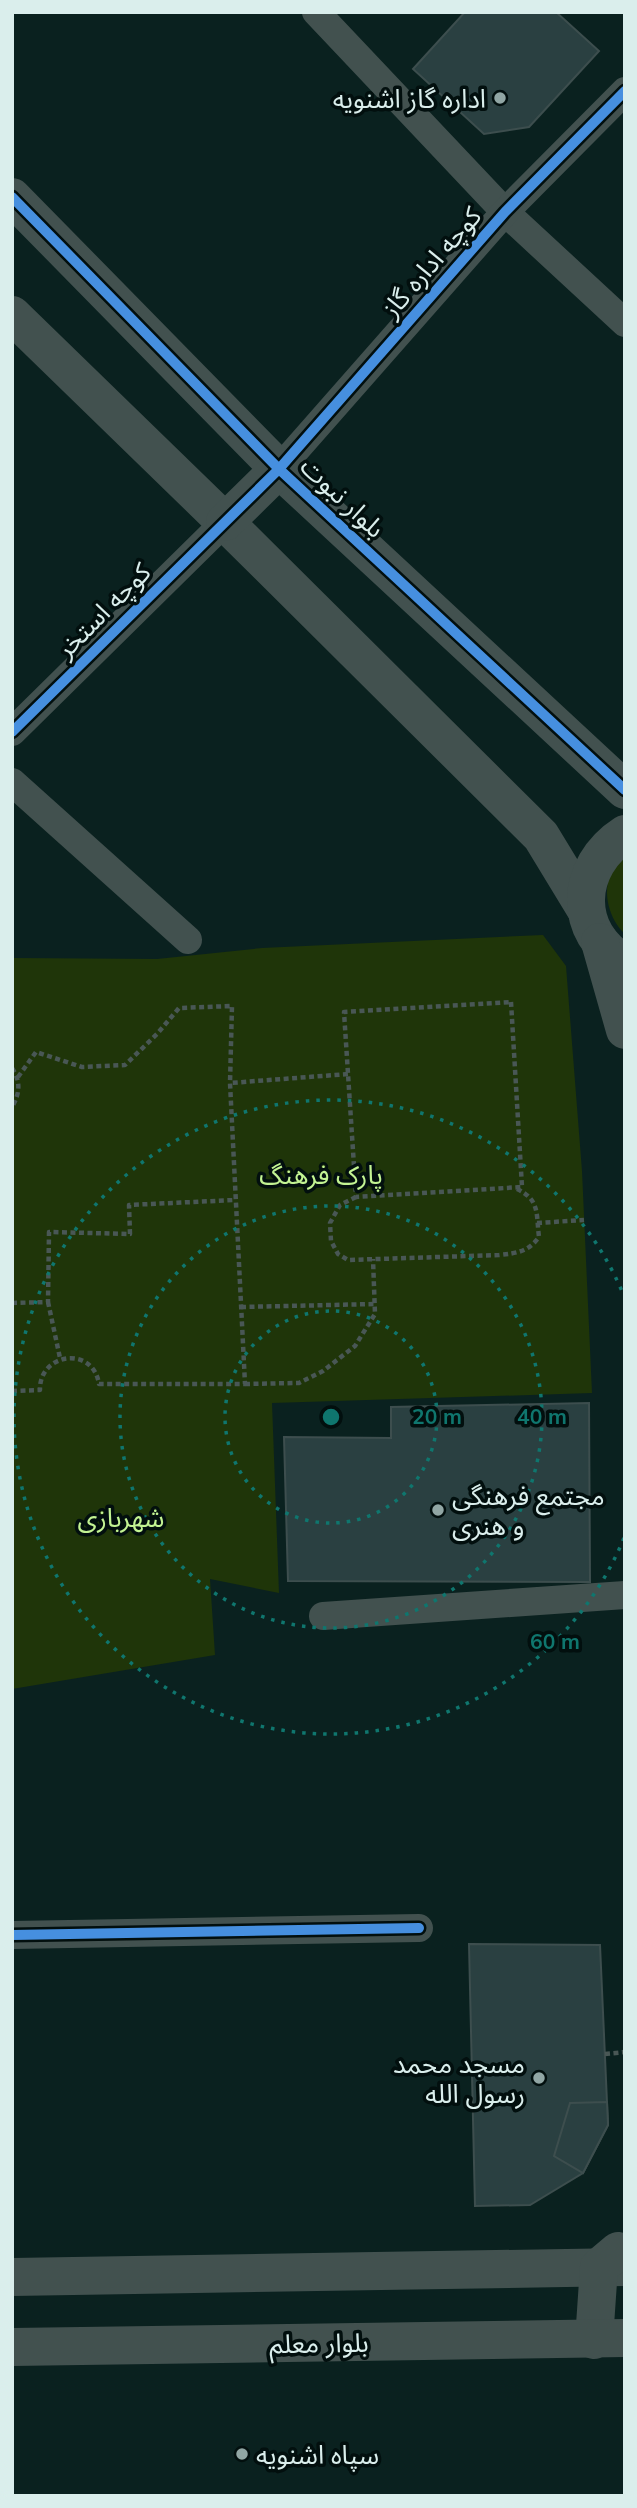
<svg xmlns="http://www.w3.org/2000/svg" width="637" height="2508" font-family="Mulish,'Noto Sans Arabic',sans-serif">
	<rect width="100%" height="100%" fill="#0a211f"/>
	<!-- green -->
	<g fill="#1f3509">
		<path d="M625,853V934C609,919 602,893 611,872C614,865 621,859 625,853Z"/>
		<path d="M543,935L566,966L582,1171L592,1393L272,1403L279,1593L210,1579L215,1655L12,1689V958L157,959L262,948Z"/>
	</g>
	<!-- building -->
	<g fill="#2a4041" stroke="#3d4e4e" stroke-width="2">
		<path d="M465,12H556L599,51L529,127L484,134L413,69Z"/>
		<path d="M589,1403L590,1582L288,1581L284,1437L391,1438V1407Z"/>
		<path d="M469,1944L600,1945L608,2125L583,2173L530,2205L475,2206Z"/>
		<path d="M607,2102L608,2125L583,2173L554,2156L570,2103Z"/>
	</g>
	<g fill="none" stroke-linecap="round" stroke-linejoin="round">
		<!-- path -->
		<g stroke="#495755" stroke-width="4.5" stroke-dasharray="5 3.5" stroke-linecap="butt">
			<path d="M511,1002L522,1187L356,1197L344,1012Z"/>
			<path d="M12,1068C21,1082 20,1093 12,1107"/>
			<path d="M18,1077L36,1052L82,1067L125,1065L157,1034L179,1008L232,1006L230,1083"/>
			<path d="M356,1197L340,1205L330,1223L331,1241L338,1254L348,1260L499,1255C517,1253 528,1252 539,1237C536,1213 540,1200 517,1189"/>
			<path d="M537,1223L584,1220"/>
			<path d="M48,1302L60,1358"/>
			<path d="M12,1303L48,1302L49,1232L130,1234L129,1205L235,1200"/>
			<path d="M241,1307L376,1304"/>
			<path d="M245,1384L299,1383L323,1371L355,1346L375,1314L373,1259"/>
			<path d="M12,1391L40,1390C39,1353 93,1345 99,1384H245L230,1083L348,1074"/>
			<path d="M605,2054L625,2052"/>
		</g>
		<!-- street -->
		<g stroke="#42514f" stroke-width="28">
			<path d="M316,12L505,212L625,323"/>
			<path d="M279,469L505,212L625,91"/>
			<path d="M12,732L225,522"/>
			<path d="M12,782L188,940"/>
			<path d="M323,1616L625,1595"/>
			<path d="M12,1935L419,1928"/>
		</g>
		<!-- secondary -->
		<g stroke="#42514f" stroke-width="38">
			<path d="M12,197L279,469L625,790"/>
			<path d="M12,315L225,522L541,836L586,910"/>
			<path d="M225,522L279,469"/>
			<path d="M625,834C575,866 571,933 625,963"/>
			<path d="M600,942L625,1030"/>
			<path d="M12,2277L625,2267"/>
			<path d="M594,2340L599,2267L618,2251"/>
			<path d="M12,2347L625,2338"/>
		</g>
		<defs>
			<g id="cycleway">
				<path d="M12,197L279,469L625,790"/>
				<path d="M12,732L279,469L505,212L625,91"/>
				<path d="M12,1935L419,1928"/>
			</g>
		</defs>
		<!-- cycleway casing -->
		<use href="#cycleway" stroke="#020f0e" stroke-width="15"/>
		<!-- cycleway -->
		<use href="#cycleway" stroke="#468fdf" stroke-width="10"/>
	</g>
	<!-- distance rings -->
	<g fill="none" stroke="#0f766e" stroke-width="3.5" stroke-dasharray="3.5 7">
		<circle cx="331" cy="1417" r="106"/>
		<circle cx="331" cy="1417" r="211"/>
		<path d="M624 1538A317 317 0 1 1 624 1296"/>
	</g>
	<!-- markers -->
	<g fill="#91a6a4" stroke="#020f0e" stroke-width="2.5">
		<circle cx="500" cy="98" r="7"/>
		<circle cx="438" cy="1510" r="7"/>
		<circle cx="539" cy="2078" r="7"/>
		<circle cx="242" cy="2454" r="7"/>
	</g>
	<g text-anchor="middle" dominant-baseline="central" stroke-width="7" stroke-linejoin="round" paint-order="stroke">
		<!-- poi labels -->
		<g font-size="26" fill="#daeeec" stroke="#020f0e" text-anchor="end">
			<text x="486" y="98">اداره گاز اشنویه</text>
			<text x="452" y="1495" text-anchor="start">مجتمع فرهنگی<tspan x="452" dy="30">و هنری</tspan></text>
			<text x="525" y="2063">مسجد محمد<tspan x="525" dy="30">رسول الله</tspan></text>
			<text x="256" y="2454" text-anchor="start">سپاه اشنویه</text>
		</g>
		<!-- street labels -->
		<g font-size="26" fill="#daeeec" stroke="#020f0e">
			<text transform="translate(431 262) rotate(-49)">کوچه اداره گاز</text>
			<text transform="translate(343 497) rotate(43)">بلوار نبوت</text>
			<text transform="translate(103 610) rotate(-45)">کوچه استخر</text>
			<text transform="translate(319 2343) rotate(-1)">بلوار معلم</text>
		</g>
		<!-- park labels -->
		<g font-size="26" fill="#c3f493" stroke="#020f0e">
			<text x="321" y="1174">پارک فرهنگ</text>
			<text x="121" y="1517">شهربازی</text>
		</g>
	</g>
	<circle cx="331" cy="1417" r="10" fill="#0f766e" stroke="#020f0e" stroke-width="3.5"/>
	<g font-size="21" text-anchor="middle" font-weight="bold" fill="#0f766e" stroke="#020f0e" stroke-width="7" stroke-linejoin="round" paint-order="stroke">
		<text x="437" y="1424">20 m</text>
		<text x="542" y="1424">40 m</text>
		<text x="555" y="1649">60 m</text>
	</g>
	<!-- border -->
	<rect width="637" height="2508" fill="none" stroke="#daeeec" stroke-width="28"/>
</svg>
